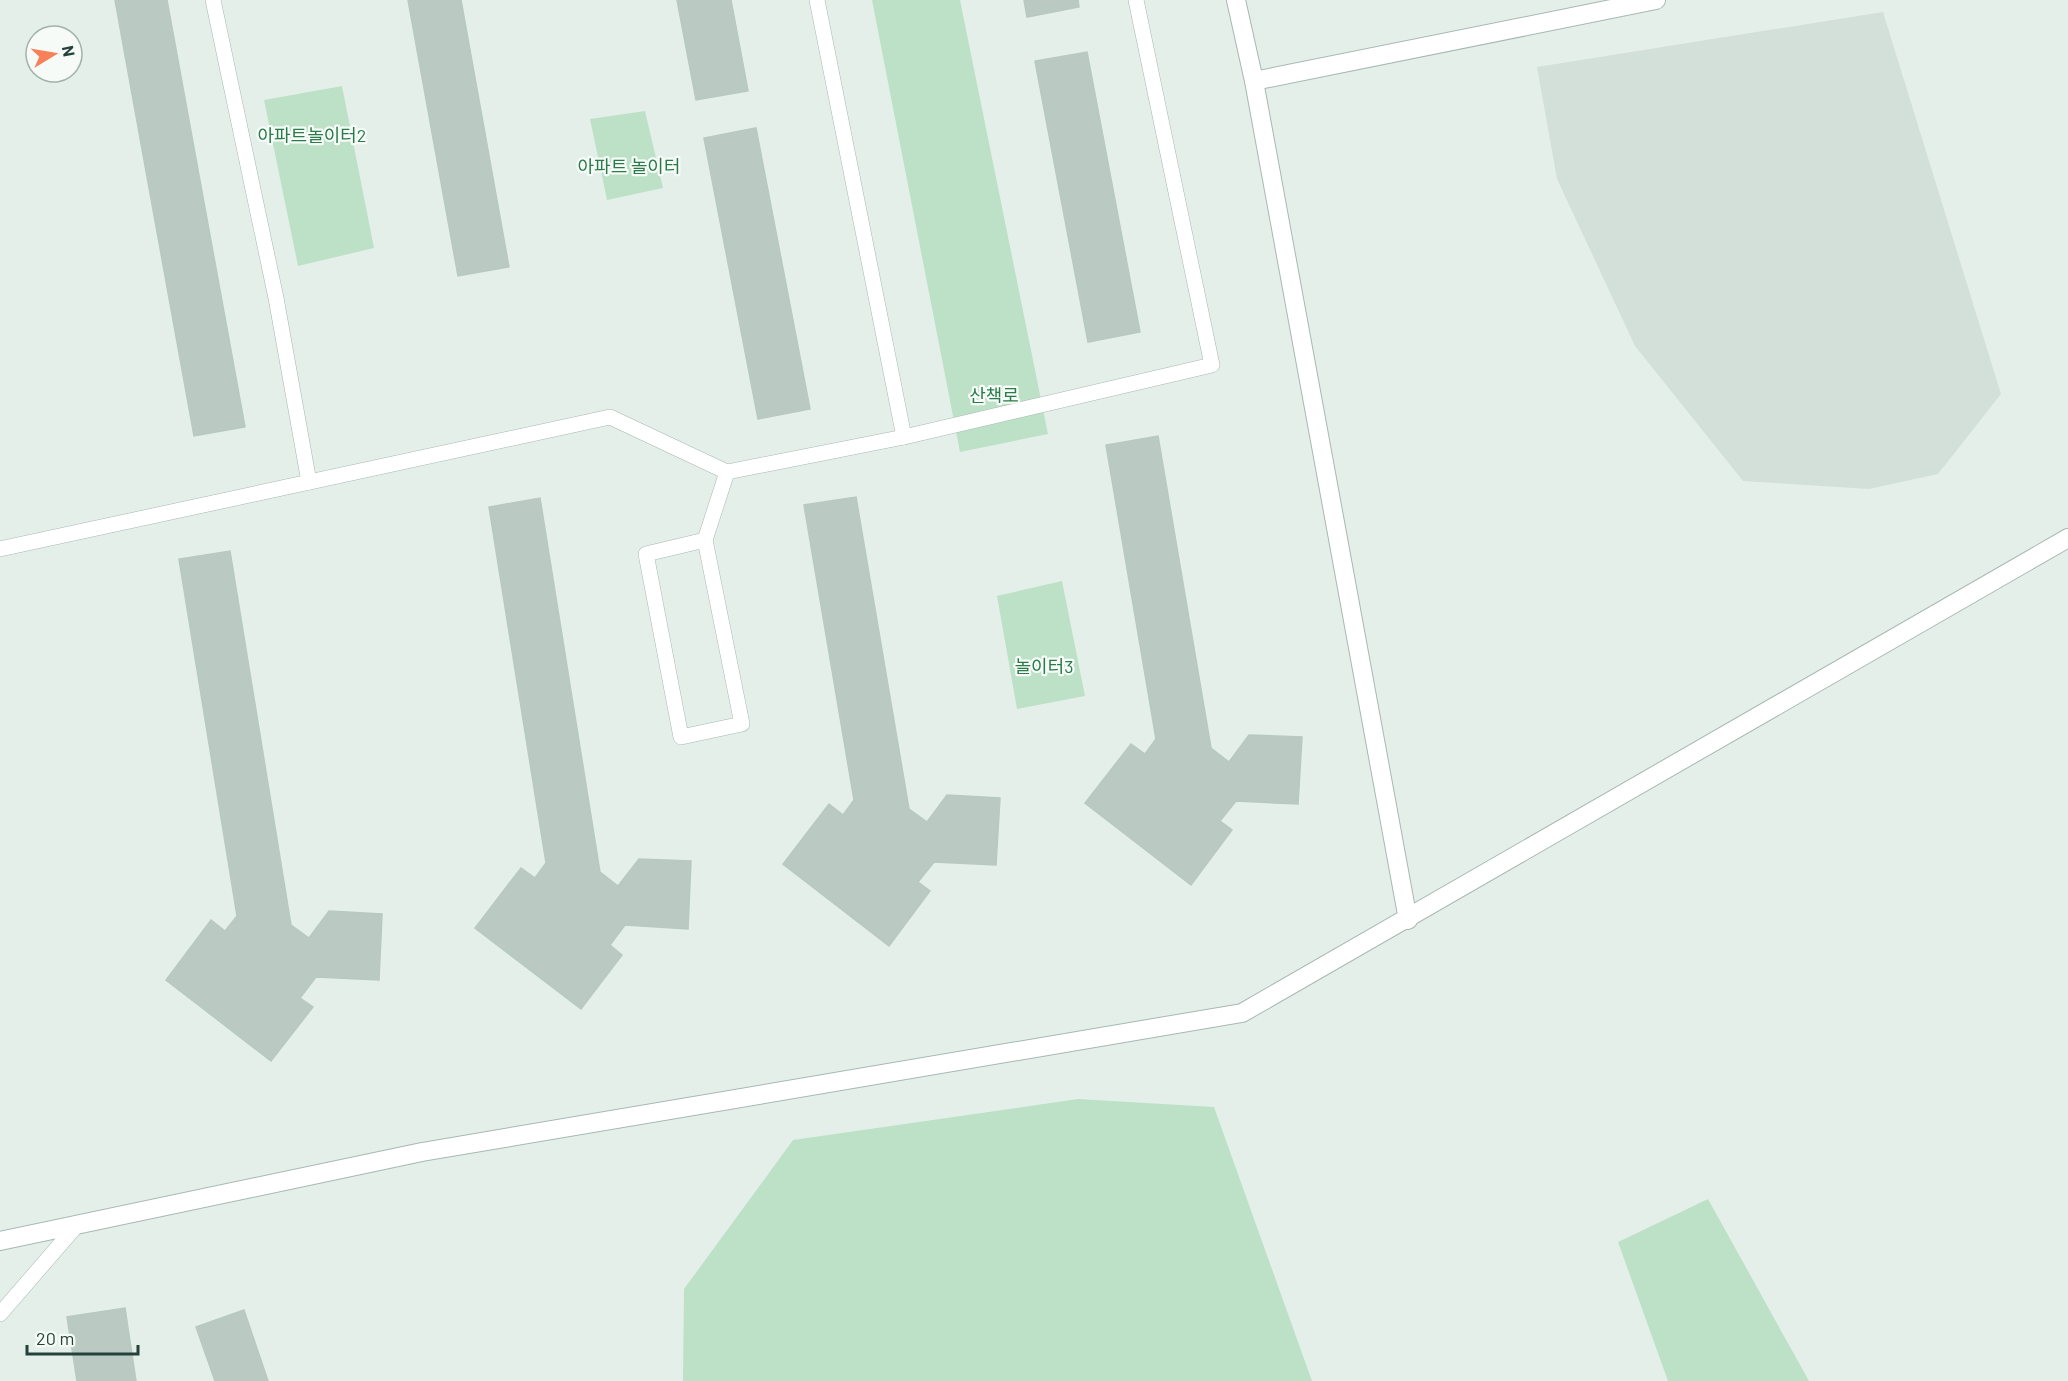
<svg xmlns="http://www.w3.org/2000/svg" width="2068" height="1381" font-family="Barlow,'Noto Sans KR',sans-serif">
	<rect width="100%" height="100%" fill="#e5efea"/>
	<!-- built -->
	<path fill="#d3dfd9" d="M1883,12L2001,394L1938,474L1869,489L1743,481L1635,346L1557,179L1537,67Z"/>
	<!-- green -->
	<g fill="#bde1c7">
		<path d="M872,0H960L1048,434L960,452Z"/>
		<path d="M342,86L374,248L298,266L264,100Z"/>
		<path d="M645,111L663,188L607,200L590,119Z"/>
		<path d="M1062,581L1085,696L1017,709L997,596Z"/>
		<path d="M1078,1099L1214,1107L1312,1381H683L684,1289L793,1140Z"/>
		<path d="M1708,1199L1809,1381H1668L1618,1242Z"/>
	</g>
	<!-- building -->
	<g fill="#bacac3" stroke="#b7c9c1" stroke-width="1.5">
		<path d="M115,0H167L245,427L194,436Z"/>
		<path d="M408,0H461L509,267L458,276Z"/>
		<path d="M677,0H731L748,91L696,100Z"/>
		<path d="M1024,0H1078L1079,7L1027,17Z"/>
		<path d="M1087,52L1140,332L1088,342L1035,61Z"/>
		<path d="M756,128L810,409L758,419L704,138Z"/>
		<path d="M1158,436L1211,748L1229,762L1249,735L1302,737L1298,804L1236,801L1220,821L1232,830L1191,885L1085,803L1131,744L1145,754L1156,739L1106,445Z"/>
		<path d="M856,497L909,809L927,822L947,795L1000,798L996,865L934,862L918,882L930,891L889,946L783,864L829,804L843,815L854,800L804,505Z"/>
		<path d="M540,498L600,872L618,886L639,859L691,861L688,929L625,925L610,945L622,955L581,1009L475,928L521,868L535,878L546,863L489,507Z"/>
		<path d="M230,551L291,925L309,938L329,911L382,914L379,980L316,977L300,998L313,1007L271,1061L166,980L211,920L225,931L237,916L179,559Z"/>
		<path d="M125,1308L136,1381H77L67,1317Z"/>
		<path d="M244,1310L268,1381H215L196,1327Z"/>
	</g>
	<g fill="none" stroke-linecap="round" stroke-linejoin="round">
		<defs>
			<g id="service">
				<path d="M213,0L276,298L309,482"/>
				<path d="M817,0L904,437"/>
				<path d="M705,540L646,554L681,737L742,724L705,540L727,472"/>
				<path d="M0,549L610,417L727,472L904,437L1212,365L1136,0"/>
				<path d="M0,1314L77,1225"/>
			</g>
			<g id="minor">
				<path d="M1236,0L1254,81L1408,920"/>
				<path d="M1254,81L1656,0"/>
			</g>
			<path id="tertiary" d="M0,1241L422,1152L1242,1013L2068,538"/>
		</defs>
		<!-- service casing -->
		<use href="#service" stroke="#a7b8b2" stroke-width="16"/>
		<!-- minor casing -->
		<use href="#minor" stroke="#a7b8b2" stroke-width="20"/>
		<!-- tertiary casing -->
		<use href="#tertiary" stroke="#a7b8b2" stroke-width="20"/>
		<!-- service -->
		<use href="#service" stroke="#fff" stroke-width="15"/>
		<!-- minor -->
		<use href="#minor" stroke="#fff" stroke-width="18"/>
		<!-- tertiary -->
		<use href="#tertiary" stroke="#fff" stroke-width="18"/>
	</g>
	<g text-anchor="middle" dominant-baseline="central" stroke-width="4.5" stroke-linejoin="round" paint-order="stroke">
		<!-- park labels -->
		<g font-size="18" fill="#2a7b4a" stroke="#f6fbf8">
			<text x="312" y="135">아파트놀이터2</text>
			<text x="629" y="166">아파트 놀이터</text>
			<text x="994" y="395">산책로</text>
			<text x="1044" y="666">놀이터3</text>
		</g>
	</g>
	<!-- north arrow -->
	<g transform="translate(54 54) rotate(79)"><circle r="28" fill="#f6fbf8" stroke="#a2b1ac" stroke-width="1.5"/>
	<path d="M0-4.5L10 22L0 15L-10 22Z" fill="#f98159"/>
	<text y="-9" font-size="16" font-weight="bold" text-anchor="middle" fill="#23423a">N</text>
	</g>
	<!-- scale -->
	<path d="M27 1345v9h111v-9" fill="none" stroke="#23423a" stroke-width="3"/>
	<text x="36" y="1345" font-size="18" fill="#23423a" stroke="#f6fbf8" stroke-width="4.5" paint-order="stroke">20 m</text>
</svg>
